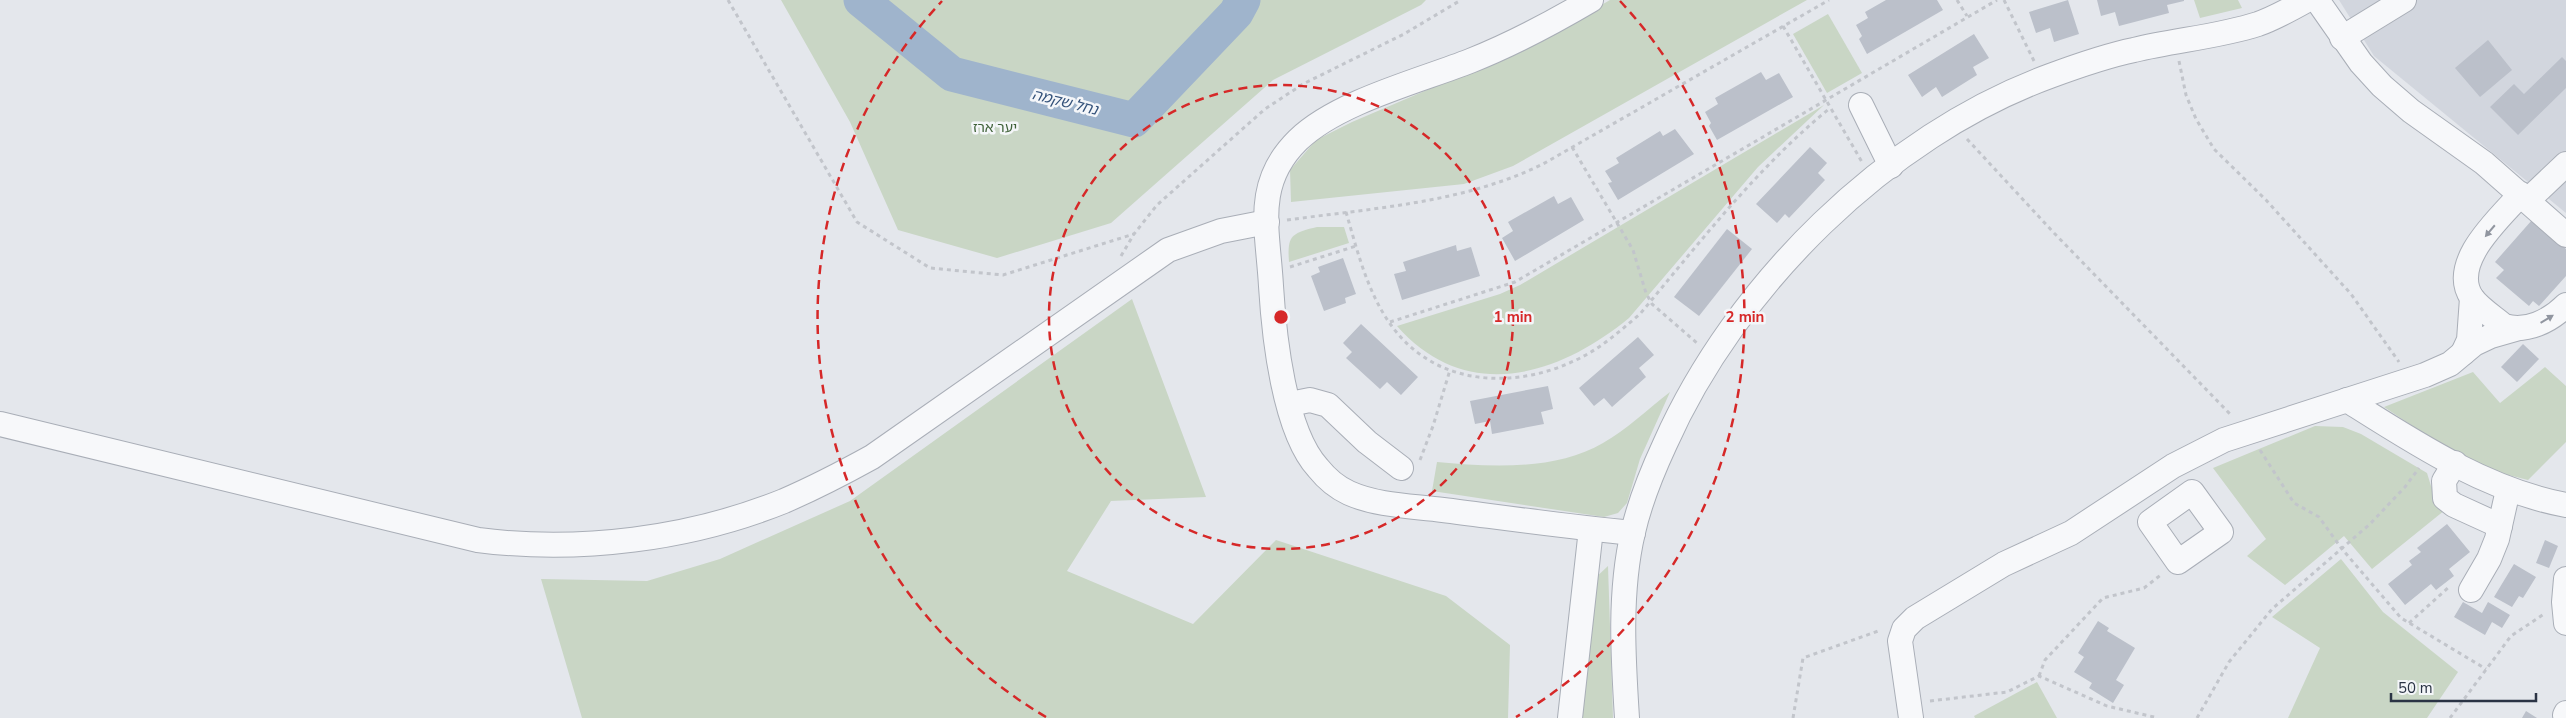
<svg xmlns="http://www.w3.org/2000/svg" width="2566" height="718" font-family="'Nunito Sans','Noto Sans Hebrew',sans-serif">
	<rect width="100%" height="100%" fill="#e4e7ec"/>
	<!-- built -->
	<path fill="#d2d6de" d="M2339,0H2566V213L2374,56Z"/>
	<!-- green -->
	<g fill="#c9d6c5">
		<path d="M781,0H1426L1421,5L1273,80L1111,223L997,258L898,230L850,122Z"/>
		<path d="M1610,0H1807L1513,166L1464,184L1291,202L1290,170L1316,140L1352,122L1535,44Z"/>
		<path d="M2194,0H2238L2242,8L2200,18Z"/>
		<path d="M1828,14L1862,73L1827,93L1793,34Z"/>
		<path d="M1824,105L1758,167L1629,318C1557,377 1466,404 1397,326L1500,294L1520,285Z"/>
		<path d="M1317,227H1344L1349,243L1289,262C1287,236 1291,233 1317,227Z"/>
		<path d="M1132,299L1206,497L1111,501L1067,571L1193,624L1276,540L1446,596L1510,645L1508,718H582L541,579L647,581L720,559L850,501Z"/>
		<path d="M2545,367L2566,386V442L2528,480L2473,466L2384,407L2473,372L2500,403Z"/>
		<path d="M1670,392L1640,459L1627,503L1618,513L1604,517L1432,491L1437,462C1489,467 1556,471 1603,443C1626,430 1648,409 1670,392Z"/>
		<path d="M2315,426L2343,427L2361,434L2427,473L2431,486L2445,510L2372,569L2344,536L2285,585L2247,556L2266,539L2213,468Z"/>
		<path d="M2341,559L2383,612L2458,672L2427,718H2288L2320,648L2272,617Z"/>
		<path d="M1608,566L1613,718H1579L1592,581Z"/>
		<path d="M2037,682L2057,718H1975L1974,716Z"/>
	</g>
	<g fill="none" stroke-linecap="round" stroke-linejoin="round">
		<!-- river -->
		<path stroke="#9fb4cc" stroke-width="35" d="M861,0L952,74L1134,120L1236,13L1243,0"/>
	</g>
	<!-- building -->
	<g fill="#bbc0ca">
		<path d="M1886,0H1937L1943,10L1867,54L1859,39L1862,36L1856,25L1868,18L1865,12Z"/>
		<path d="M2068,0L2079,34L2054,42L2050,28L2036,33L2029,12Z"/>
		<path d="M2097,0H2184V1L2167,5L2169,13L2119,26L2115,12L2101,16Z"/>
		<path d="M1974,34L1989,58L1973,67L1977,75L1942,97L1936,87L1922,97L1908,75Z"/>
		<path d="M2488,40L2512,70L2480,97L2455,68Z"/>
		<path d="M2562,57L2566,61V88L2518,135L2490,107L2514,84L2524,94Z"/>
		<path d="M1761,72L1766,80L1779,73L1793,97L1717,140L1709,126L1711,123L1705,112L1718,104L1715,98Z"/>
		<path d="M1675,129L1694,154L1618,200L1608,183L1612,182L1605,171L1619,163L1616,158L1660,131L1663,136Z"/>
		<path d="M1810,147L1827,163L1818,173L1825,180L1789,218L1785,214L1777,223L1756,204Z"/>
		<path d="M1554,196L1558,204L1571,197L1584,220L1515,261L1502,238L1513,231L1508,222Z"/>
		<path d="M2532,220L2566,249V276L2539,306L2533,301L2529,306L2496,278L2504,270L2495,262Z"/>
		<path d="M1727,229L1752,249L1699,316L1674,297Z"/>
		<path d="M1456,245L1457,251L1471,247L1480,276L1402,300L1394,274L1406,271L1403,262Z"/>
		<path d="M1343,258L1356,294L1345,298L1346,303L1324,311L1311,276L1320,272L1318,267Z"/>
		<path d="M1361,324L1418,377L1401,395L1387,382L1380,389L1346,358L1352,352L1343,343Z"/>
		<path d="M1638,337L1654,355L1639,368L1646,377L1612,407L1604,398L1594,406L1579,388Z"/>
		<path d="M2523,344L2539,359L2517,382L2501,367Z"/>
		<path d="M1548,386L1553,409L1541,412L1544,424L1492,434L1490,421L1475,424L1470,401Z"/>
		<path d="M2447,524L2470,552L2449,569L2454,576L2436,590L2431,584L2405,605L2388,584L2412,565L2409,561L2421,552L2417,548Z"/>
		<path d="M2545,540L2558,546L2549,568L2536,563Z"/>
		<path d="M2514,564L2536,577L2523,598L2519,596L2512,607L2494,597Z"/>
		<path d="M2463,602L2482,613L2488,602L2510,615L2502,628L2492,622L2485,635L2454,617Z"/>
		<path d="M2098,621L2109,628L2107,631L2135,648L2116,680L2124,685L2113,703L2089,688L2092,683L2074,672L2084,657L2078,653Z"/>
		<path d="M2526,711L2537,718H2522Z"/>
	</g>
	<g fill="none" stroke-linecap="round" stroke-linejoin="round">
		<defs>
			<g id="minor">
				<path d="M1591,0C1552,23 1513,44 1470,61C1419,81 1337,102 1298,140C1253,184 1268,230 1271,286C1274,336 1284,431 1318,468C1326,478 1338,488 1349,493C1378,506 1413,506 1443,510C1506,518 1569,527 1633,533"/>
				<path d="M2317,0L2361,63L2382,86L2411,111L2484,163L2566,235"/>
				<path d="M2342,38L2404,0"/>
				<path d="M1861,105L1891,166"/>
				<path d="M2521,194C2500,218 2448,263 2472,298C2480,309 2495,318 2504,326C2526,333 2550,321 2566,305"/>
				<path d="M2528,200L2566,164"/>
				<path d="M2463,353L2469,340L2472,298"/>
				<path d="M2347,400C2415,443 2486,490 2566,505"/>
				<path d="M1290,404L1310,400L1328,405L1367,442L1401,468"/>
				<path d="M0,424L478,540C579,553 690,539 784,501C814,488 843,473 872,457L1168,250L1221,231L1267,222"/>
				<path d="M2455,463L2444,481L2445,498L2454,505L2500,526"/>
				<path d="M2192,492L2221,532L2178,562L2150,522Z"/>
				<path d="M2566,579L2564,602L2566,623"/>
				<path d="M2471,590L2489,559L2497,539L2508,490"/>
				<path d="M2565,715L2566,713"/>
				<path d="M1570,718L1591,529"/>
				<path d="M1627,718C1623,656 1619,592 1633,532C1640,501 1652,472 1665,444C1735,286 1886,136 2050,76C2077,66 2105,56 2134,50C2174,40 2218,37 2258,24C2275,18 2291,9 2307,0"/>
				<path d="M1911,718L1900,641L1904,629L1915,618L2004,564L2071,533L2173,466L2224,440L2425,375L2450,364L2474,344L2491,336L2519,328"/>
			</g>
		</defs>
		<!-- minor casing -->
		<use href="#minor" stroke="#a9aeb7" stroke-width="26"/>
		<!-- path -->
		<g stroke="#c2c5cb" stroke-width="3" stroke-dasharray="4 4" stroke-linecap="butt">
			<path d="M728,0L857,222L930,268L1003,275L1134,234"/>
			<path d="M1957,0L1967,16"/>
			<path d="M2004,0L2034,61"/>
			<path d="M1783,26L1862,162"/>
			<path d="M2179,61L2186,95L2196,119L2214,149L2266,200L2351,294L2399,362"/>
			<path d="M1967,139L2054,233L2232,416"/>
			<path d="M1572,147L1633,250L1646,293L1652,304L1697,343"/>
			<path d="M1346,212C1358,253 1369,300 1398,334C1442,386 1516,389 1576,360C1600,349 1620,331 1640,314C1700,242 1758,167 1830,108"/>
			<path d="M1287,220C1374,208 1464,203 1543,164L1829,0"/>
			<path d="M1121,256L1134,234L1157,205L1265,109L1303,84L1404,34L1461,0"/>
			<path d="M1290,267L1356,246"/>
			<path d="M1390,322L1515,282L1997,0"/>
			<path d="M2260,450L2294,503L2319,517L2342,549L2401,618L2486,669"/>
			<path d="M1420,460L1433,426L1450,370"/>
			<path d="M2409,623L2449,587"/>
			<path d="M2039,676L2045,660L2103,598L2144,588L2162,574"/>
			<path d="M1930,701L2007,692L2039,676L2107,706L2158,718"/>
			<path d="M1793,718L1803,658L1881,630"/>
			<path d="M2197,718L2229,662L2272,609L2370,524L2405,487L2419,468"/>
			<path d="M2450,718L2511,636L2544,614"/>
		</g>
		<!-- minor -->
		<use href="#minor" stroke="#f7f8fa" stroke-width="24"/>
	</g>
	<!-- one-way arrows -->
	<defs><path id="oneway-solid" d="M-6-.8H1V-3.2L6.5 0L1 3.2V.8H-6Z" transform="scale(1.25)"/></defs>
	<g fill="#9196a0">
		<use href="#oneway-solid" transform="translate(2490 231) rotate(130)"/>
		<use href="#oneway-solid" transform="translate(2547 319) rotate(-31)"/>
	</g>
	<!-- distance rings -->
	<g fill="none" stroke="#d62828" stroke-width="2.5" stroke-dasharray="9 6">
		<circle cx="1281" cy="317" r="232"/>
		<path d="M1046 717A464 464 0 0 1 942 1M1620 1A464 464 0 0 1 1516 717"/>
	</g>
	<g text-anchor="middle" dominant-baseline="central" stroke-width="5" stroke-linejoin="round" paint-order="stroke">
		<!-- park labels -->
		<g font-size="14" fill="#3f6138" stroke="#f4f6f9">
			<text x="995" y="127">יער ארז</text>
		</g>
		<!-- water labels -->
		<g font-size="15" font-style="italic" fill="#34527a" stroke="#f4f6f9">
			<text transform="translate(1065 102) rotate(14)">נחל שקמה</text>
		</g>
	</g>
	<circle cx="1281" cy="317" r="8" fill="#d62828" stroke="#f4f6f9" stroke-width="2.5"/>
	<g font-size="15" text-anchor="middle" font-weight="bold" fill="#d62828" stroke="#f4f6f9" stroke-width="5" stroke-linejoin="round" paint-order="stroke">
		<text x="1513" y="322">1 min</text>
		<text x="1745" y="322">2 min</text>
	</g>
	<!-- scale -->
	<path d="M2391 693v8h145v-8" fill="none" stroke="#2b3445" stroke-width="2.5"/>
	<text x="2398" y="693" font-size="15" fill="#2b3445" stroke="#f4f6f9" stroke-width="4" paint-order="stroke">50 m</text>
</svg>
